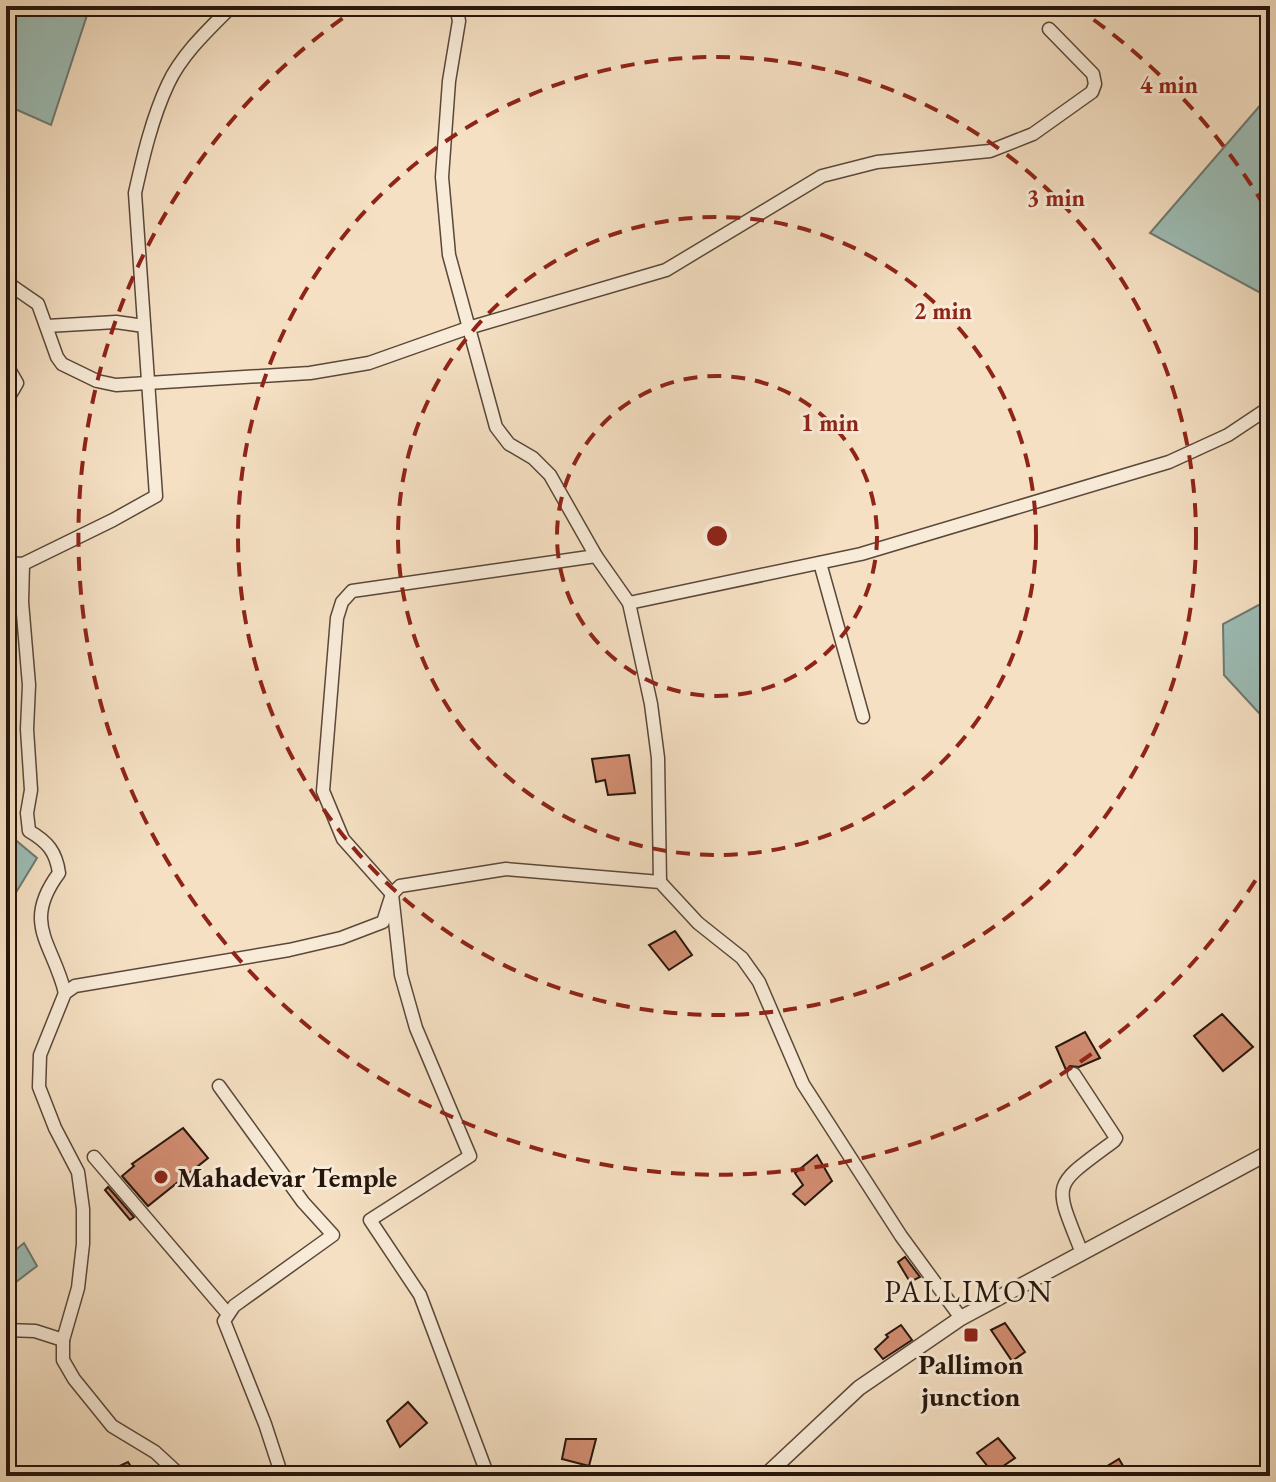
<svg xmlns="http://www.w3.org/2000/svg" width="1276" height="1482" font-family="'EB Garamond',serif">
	<rect width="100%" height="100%" fill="#f5e0c3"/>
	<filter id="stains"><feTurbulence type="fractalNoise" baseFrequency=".0025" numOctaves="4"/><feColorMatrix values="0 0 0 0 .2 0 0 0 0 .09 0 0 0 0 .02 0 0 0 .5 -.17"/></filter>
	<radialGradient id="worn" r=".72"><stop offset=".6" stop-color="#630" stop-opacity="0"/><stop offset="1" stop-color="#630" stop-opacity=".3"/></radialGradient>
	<!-- water -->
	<g fill="#9cbdb6" stroke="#6d7a72" stroke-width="2">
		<path d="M6,6H90L51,125L6,105Z"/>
		<path d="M1270,94V298L1150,233Z"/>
		<path d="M1270,599V725L1224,675L1223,624Z"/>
		<path d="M6,832L37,858L12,899L6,949Z"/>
		<path d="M24,1243L37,1266L16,1282L6,1267V1258Z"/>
	</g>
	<!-- building -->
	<g fill="#d28d72" stroke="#26150b" stroke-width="2">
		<path d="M629,755L635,793L608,795L605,780L596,782L592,759Z"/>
		<path d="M675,931L692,955L669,970L649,945Z"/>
		<path d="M1222,1014L1253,1047L1223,1071L1194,1036Z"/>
		<path d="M1085,1032L1100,1058L1079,1067L1070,1066L1066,1070L1056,1047Z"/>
		<path d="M183,1128L208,1158L148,1206L122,1176L134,1166L132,1164Z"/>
		<path d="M817,1155L832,1181L805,1205L793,1194L803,1185L795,1173Z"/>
		<path d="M108,1187L134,1217L130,1220L105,1190Z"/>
		<path d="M905,1257L920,1277L910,1282L898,1262Z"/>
		<path d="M1005,1323L1025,1352L1012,1361L991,1330Z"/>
		<path d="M901,1325L912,1340L883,1359L875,1349L888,1337L886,1335Z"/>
		<path d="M408,1402L427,1423L400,1447L387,1421Z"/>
		<path d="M998,1438L1015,1458L993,1473L977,1453Z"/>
		<path d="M566,1439H596L589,1466L562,1459Z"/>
		<path d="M1119,1459L1129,1476H1091Z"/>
		<path d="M128,1462L137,1476H98Z"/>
	</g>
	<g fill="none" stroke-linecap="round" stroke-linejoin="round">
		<defs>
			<g id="minor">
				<path d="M456,6L459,21L449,81L442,177L449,255L496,427L509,444L533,458L550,475L596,556L629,603L651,704L658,758L660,882"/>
				<path d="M6,282L38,304L57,357L62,364L97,381L116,385L310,373L369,363L468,328L666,270L822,176L877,162L990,151L1033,134L1092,92L1095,84L1093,74L1049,29"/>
				<path d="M47,326L116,322L144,326"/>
				<path d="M6,364L17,383L6,402"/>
				<path d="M6,563L23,564L113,520L156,496L135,193C143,157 152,118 168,84C182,54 209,29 232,6"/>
				<path d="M820,563L863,717"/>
				<path d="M23,564L22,602L29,685L27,729L31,790L27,813L29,831C48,842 56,852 59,873C21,924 53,943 65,993"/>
				<path d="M629,603L861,554L1169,462L1228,435L1270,407"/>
				<path d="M1074,1074L1116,1138L1114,1141C1051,1188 1053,1180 1082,1253"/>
				<path d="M219,1086L303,1202L333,1235L234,1306L224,1321L265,1424L282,1476"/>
				<path d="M94,1157L228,1314"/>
				<path d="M6,1330L35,1331L63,1340"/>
				<path d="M181,1476L155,1452L112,1426L74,1379L63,1360V1340L78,1288L83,1244V1209L78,1172L55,1128L39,1087L40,1055L65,993L75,986L289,950L341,938L383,922L392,894L400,886L506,869L660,882L698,923L742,958L759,982L803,1084L901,1236L961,1318"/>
				<path d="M488,1476L420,1295L370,1220L470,1156L416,1028L401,975L392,894L343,839L323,791L337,618L342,602L352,591L596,556"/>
			</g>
			<g id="tertiary">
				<path d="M460,1476L473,1474L489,1476"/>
				<path d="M765,1476L859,1388L961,1318L1270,1152"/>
			</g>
		</defs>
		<!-- minor casing -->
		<use href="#minor" stroke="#5a4839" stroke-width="15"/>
		<!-- tertiary casing -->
		<use href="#tertiary" stroke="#5a4839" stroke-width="17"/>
		<!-- minor -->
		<use href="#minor" stroke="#f8ebd8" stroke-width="12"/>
		<!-- tertiary -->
		<use href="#tertiary" stroke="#f8ebd8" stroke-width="14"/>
	</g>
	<!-- distance rings -->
	<g fill="none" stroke="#8f2418" stroke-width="4" stroke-dasharray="14 10">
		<circle cx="717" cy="536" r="160"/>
		<circle cx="717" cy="536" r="319"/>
		<circle cx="717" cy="536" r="479"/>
		<path d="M1268 860A639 639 0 1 1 360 6M1074 6A639 639 0 0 1 1268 212"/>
	</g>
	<!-- markers -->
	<g fill="#8f2418" stroke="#f8ebd8" stroke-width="3">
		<circle cx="161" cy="1177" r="8"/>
		<rect x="963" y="1327" width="16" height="16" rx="4"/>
	</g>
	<g text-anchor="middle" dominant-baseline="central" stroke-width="6" stroke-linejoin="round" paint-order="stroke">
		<!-- poi labels -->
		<g font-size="28" font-weight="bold" fill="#26150b" stroke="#f8ebd8" text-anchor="start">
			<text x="177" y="1177">Mahadevar Temple</text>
			<text x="971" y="1364" text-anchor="middle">Pallimon<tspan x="971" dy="32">junction</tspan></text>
		</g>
		<!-- neighbourhood labels -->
		<g font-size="30" letter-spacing="2" fill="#26150b" stroke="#f8ebd8">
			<text x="969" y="1291">PALLIMON</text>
		</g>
	</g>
	<circle cx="717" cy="536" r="12" fill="#8f2418" stroke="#f8ebd8" stroke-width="4"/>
	<g font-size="24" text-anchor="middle" font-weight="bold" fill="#8f2418" stroke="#f8ebd8" stroke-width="6" stroke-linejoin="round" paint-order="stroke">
		<text x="1169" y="93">4 min</text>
		<text x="1056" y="206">3 min</text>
		<text x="943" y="319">2 min</text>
		<text x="830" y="431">1 min</text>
	</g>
	<!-- margin -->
	<rect width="1276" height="1482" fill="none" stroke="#f5e0c3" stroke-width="32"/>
	<rect x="8" y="8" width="1260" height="1466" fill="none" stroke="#26150b" stroke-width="4"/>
	<rect x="16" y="16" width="1244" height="1450" fill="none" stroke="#26150b" stroke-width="2"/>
	<rect width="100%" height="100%" filter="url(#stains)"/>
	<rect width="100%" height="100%" fill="url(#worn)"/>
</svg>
